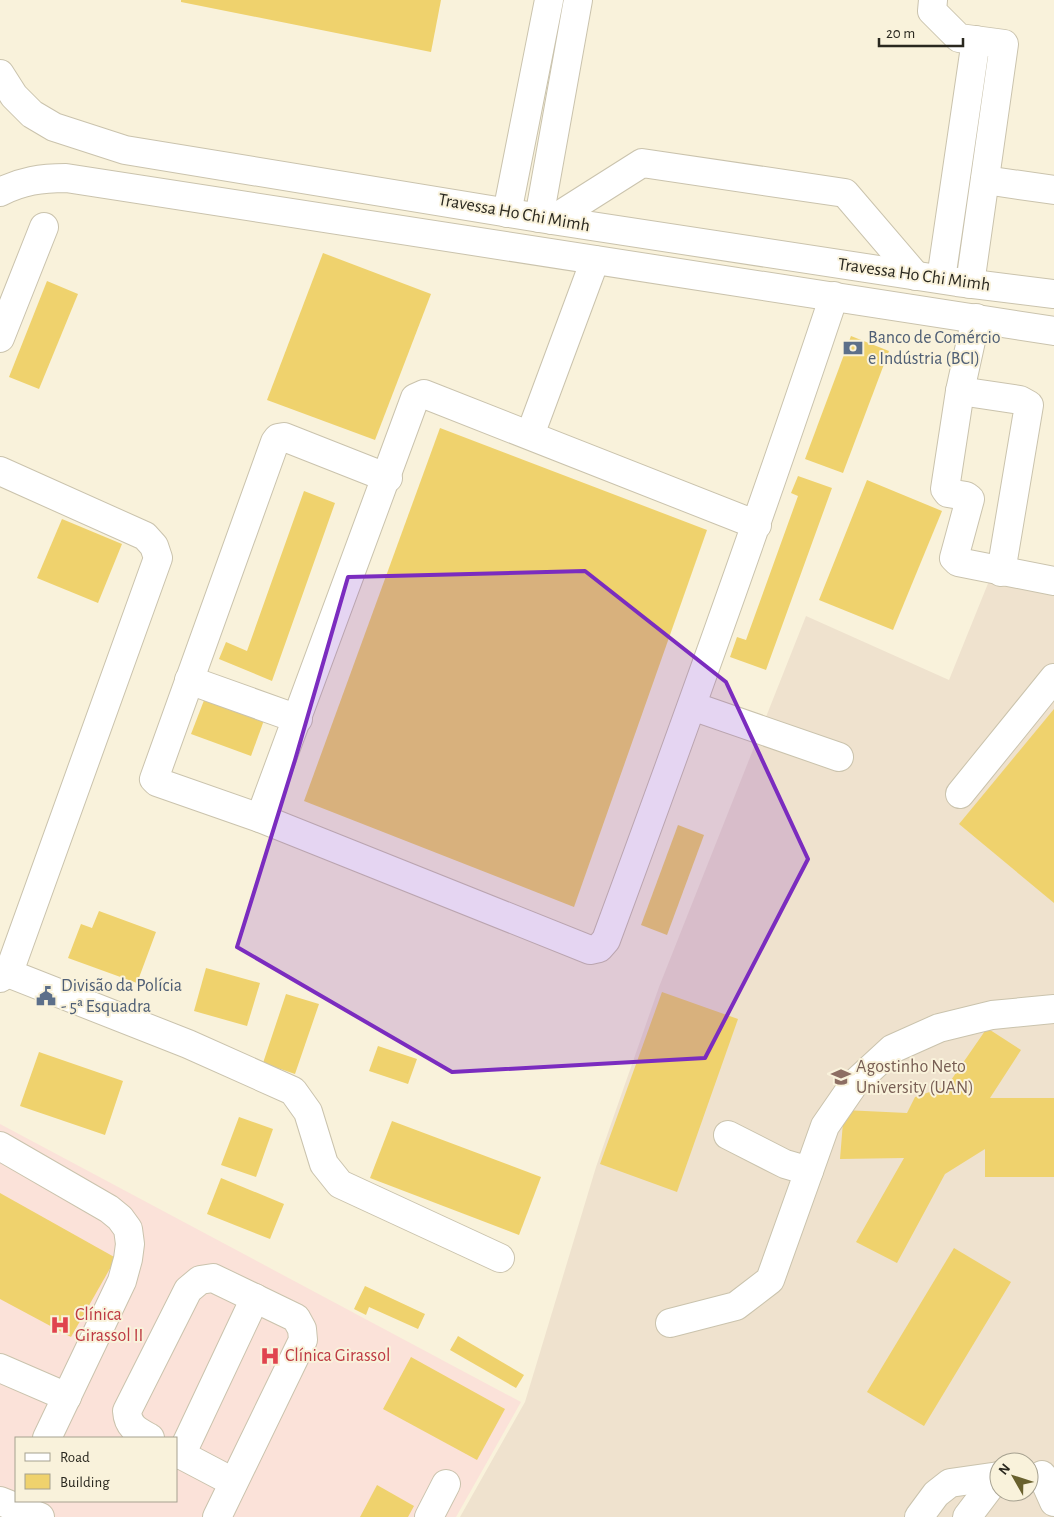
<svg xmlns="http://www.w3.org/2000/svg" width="1054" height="1517" font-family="'Alegreya Sans',sans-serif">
	<rect width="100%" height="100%" fill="#f9f2db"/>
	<!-- education -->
	<path fill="#efe2ce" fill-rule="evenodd" d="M989,581L1054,594V1517H460L525,1402L596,1167L659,987L806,616L949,680ZM999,1462H1029V1492H999Z"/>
	<!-- medical -->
	<path fill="#fbe2d9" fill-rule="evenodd" d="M0,1124L521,1402L456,1517H0ZM16,1438H176V1501H16Z"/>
	<!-- building -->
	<g fill="#efd26d">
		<path d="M181,0H441L431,52L181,2Z"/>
		<path d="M323,253L431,294L375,440L267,400Z"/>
		<path d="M47,281L78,294L39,389L9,377Z"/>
		<path d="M851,336L889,351L843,473L805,459Z"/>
		<path d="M440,428L707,530L574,907L304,801Z"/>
		<path d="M798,476L832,488L766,670L730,657L737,637L746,640L798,496L791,493Z"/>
		<path d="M867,480L942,511L893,630L819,600Z"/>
		<path d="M304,491L335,503L272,681L219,659L226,642L247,651Z"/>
		<path d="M62,519L122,544L98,603L37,578Z"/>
		<path d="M208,690L267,712L251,756L191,734Z"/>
		<path d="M1054,709V903L959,824Z"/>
		<path d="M678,825L704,835L667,935L641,925Z"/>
		<path d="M99,911L156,932L137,983L68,958L81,924L92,928Z"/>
		<path d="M206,968L260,983L247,1026L194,1011Z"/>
		<path d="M662,992L738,1019L677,1192L600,1164Z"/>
		<path d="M286,994L319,1004L295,1074L263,1063Z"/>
		<path d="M987,1028L1021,1050L990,1098H1054V1177H985V1149L945,1174L897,1263L856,1242L904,1158L840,1159L844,1110L907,1113L915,1097L947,1086Z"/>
		<path d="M378,1046L417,1059L408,1084L369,1071Z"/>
		<path d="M39,1052L123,1081L105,1135L20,1106Z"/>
		<path d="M239,1117L273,1129L256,1177L221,1165Z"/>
		<path d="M392,1121L541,1177L519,1235L370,1178Z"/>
		<path d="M221,1178L284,1204L270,1239L207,1214Z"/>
		<path d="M0,1193L116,1258L71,1337L0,1299Z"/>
		<path d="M954,1248L1011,1282L924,1426L867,1392Z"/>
		<path d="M365,1286L425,1314L418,1329L369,1307L366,1315L354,1309Z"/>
		<path d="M458,1336L524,1375L516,1388L450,1350Z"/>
		<path d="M411,1357L505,1409L477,1460L383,1409Z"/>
		<path d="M377,1485L414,1506L408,1517H360Z"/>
	</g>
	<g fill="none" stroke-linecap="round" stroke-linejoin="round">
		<defs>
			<g id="minor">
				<path d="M933,0L932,11L959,38L1004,44L970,284"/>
				<path d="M0,74L14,96L32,114L54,127L125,150L552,220L957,282L1054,294"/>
				<path d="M985,180L1054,190"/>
				<path d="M0,192C22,181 41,178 66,178L1054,331"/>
				<path d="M507,213L549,0"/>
				<path d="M539,218L578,0"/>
				<path d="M552,220L642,163L845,193L916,276"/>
				<path d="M941,279L976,40"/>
				<path d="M976,318L960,391L945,489L948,493L966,496L970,499L954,558L958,562L1054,581"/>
				<path d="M0,338L44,227"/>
				<path d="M960,391L1020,400L1029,405L1001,572"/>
				<path d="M530,435L595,260"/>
				<path d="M0,471L145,536L154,546L158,558L9,972L0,978"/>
				<path d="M757,525L424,394L415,398L260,818L590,950L599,948L606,940C685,726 762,512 834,296"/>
				<path d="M189,680L298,719"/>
				<path d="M692,706L839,757"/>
				<path d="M960,794L1054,678"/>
				<path d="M260,818L157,782L154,779L275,442L278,438L284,437L388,478"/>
				<path d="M0,970L188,1044L293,1091L308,1112L324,1164L340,1184L500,1258"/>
				<path d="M728,1135L785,1164L809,1171L825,1126L854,1084L892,1049L939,1028L992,1015L1054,1009"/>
				<path d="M0,1146L109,1209L120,1218L128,1229L130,1244L128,1259L122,1281L47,1438"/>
				<path d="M670,1323L736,1306L770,1280L809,1171"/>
				<path d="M0,1368L67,1397"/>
				<path d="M150,1438C137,1431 128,1427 127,1411L188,1290L200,1280L213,1278L296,1318L302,1329L303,1340L217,1517"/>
				<path d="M176,1452L233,1482"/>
				<path d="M181,1455L255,1298"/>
				<path d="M1042,1475L1054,1502"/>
				<path d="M0,1501L40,1517"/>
				<path d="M429,1517L446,1484"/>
				<path d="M919,1517L936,1494L950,1483L999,1476"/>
				<path d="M967,1517L998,1476"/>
			</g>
		</defs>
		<!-- minor casing -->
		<use href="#minor" stroke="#cac3ad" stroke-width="30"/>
		<!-- minor -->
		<use href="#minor" stroke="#fff" stroke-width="28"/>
	</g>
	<!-- marked area -->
	<path fill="#7b2cbf" fill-opacity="0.2" stroke="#7b2cbf" stroke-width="4" stroke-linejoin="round" d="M585,571L726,682L808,859L705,1058L452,1072L237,947L295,760L348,577Z"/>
	<!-- icons -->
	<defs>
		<symbol id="bank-bare" viewBox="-9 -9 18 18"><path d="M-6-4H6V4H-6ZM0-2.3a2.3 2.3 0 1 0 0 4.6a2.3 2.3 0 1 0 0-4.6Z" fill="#5c6f8a" stroke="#f9f2db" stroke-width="2.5" paint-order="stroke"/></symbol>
		<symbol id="civic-bare" viewBox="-9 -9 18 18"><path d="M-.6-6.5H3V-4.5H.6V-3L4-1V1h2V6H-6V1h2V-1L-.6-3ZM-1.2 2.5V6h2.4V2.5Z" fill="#5c6f8a" stroke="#f9f2db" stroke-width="2.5" paint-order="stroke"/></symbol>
		<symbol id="university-bare" viewBox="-9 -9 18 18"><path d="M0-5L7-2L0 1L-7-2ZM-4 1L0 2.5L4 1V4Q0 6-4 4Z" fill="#8d6e63" stroke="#f9f2db" stroke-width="2.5" paint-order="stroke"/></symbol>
		<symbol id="hospital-bare" viewBox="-9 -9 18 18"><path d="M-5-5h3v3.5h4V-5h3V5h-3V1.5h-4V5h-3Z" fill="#e0444e" stroke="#f9f2db" stroke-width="2.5" paint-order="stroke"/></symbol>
	</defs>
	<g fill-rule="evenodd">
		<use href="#bank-bare" x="839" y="334" width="28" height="28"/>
		<use href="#civic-bare" x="32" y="982" width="28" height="28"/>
		<use href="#university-bare" x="827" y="1063" width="28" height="28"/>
		<use href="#hospital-bare" x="46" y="1311" width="28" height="28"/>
		<use href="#hospital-bare" x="256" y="1342" width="28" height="28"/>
	</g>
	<g text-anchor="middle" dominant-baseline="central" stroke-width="4" stroke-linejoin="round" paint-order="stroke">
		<!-- street labels -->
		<g font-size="18" fill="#2a281f" stroke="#f9f2db">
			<text transform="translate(514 213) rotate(10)">Travessa Ho Chi Mimh</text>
			<text transform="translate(914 275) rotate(8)">Travessa Ho Chi Mimh</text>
		</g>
		<!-- service labels -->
		<g font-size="18" fill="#4e5e75" stroke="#f9f2db" text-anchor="start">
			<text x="868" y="338">Banco de Comércio<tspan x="868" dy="21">e Indústria (BCI)</tspan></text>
			<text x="61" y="986">Divisão da Polícia<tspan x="61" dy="21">- 5ª Esquadra</tspan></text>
		</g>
		<!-- education labels -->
		<g font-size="18" fill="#785e54" stroke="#f9f2db" text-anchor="start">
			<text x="856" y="1067">Agostinho Neto<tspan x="856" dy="21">University (UAN)</tspan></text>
		</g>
		<!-- health labels -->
		<g font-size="18" fill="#be3a42" stroke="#f9f2db" text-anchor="start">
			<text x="75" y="1315">Clínica<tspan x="75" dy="21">Girassol II</tspan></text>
			<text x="285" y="1356">Clínica Girassol</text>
		</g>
	</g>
	<!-- legend -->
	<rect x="15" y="1437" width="162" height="65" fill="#f9f2db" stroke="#a6a190"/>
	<rect x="25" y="1453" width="25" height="8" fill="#ffffff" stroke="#a6a190"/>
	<text x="60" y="1462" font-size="15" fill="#2a281f">Road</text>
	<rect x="25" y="1474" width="25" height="15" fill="#efd26d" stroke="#a6a190"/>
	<text x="60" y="1487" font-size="15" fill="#2a281f">Building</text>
	<!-- north arrow -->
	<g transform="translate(1014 1477) rotate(309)"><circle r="24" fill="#f9f2db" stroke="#a6a190"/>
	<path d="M0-4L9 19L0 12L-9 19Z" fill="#69612e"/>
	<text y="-8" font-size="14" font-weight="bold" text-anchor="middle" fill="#2a281f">N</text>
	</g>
	<!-- scale -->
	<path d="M879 38v8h84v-8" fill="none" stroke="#2a281f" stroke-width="2.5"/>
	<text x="886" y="38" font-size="15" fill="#2a281f" stroke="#f9f2db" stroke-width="4" paint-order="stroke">20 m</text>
</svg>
